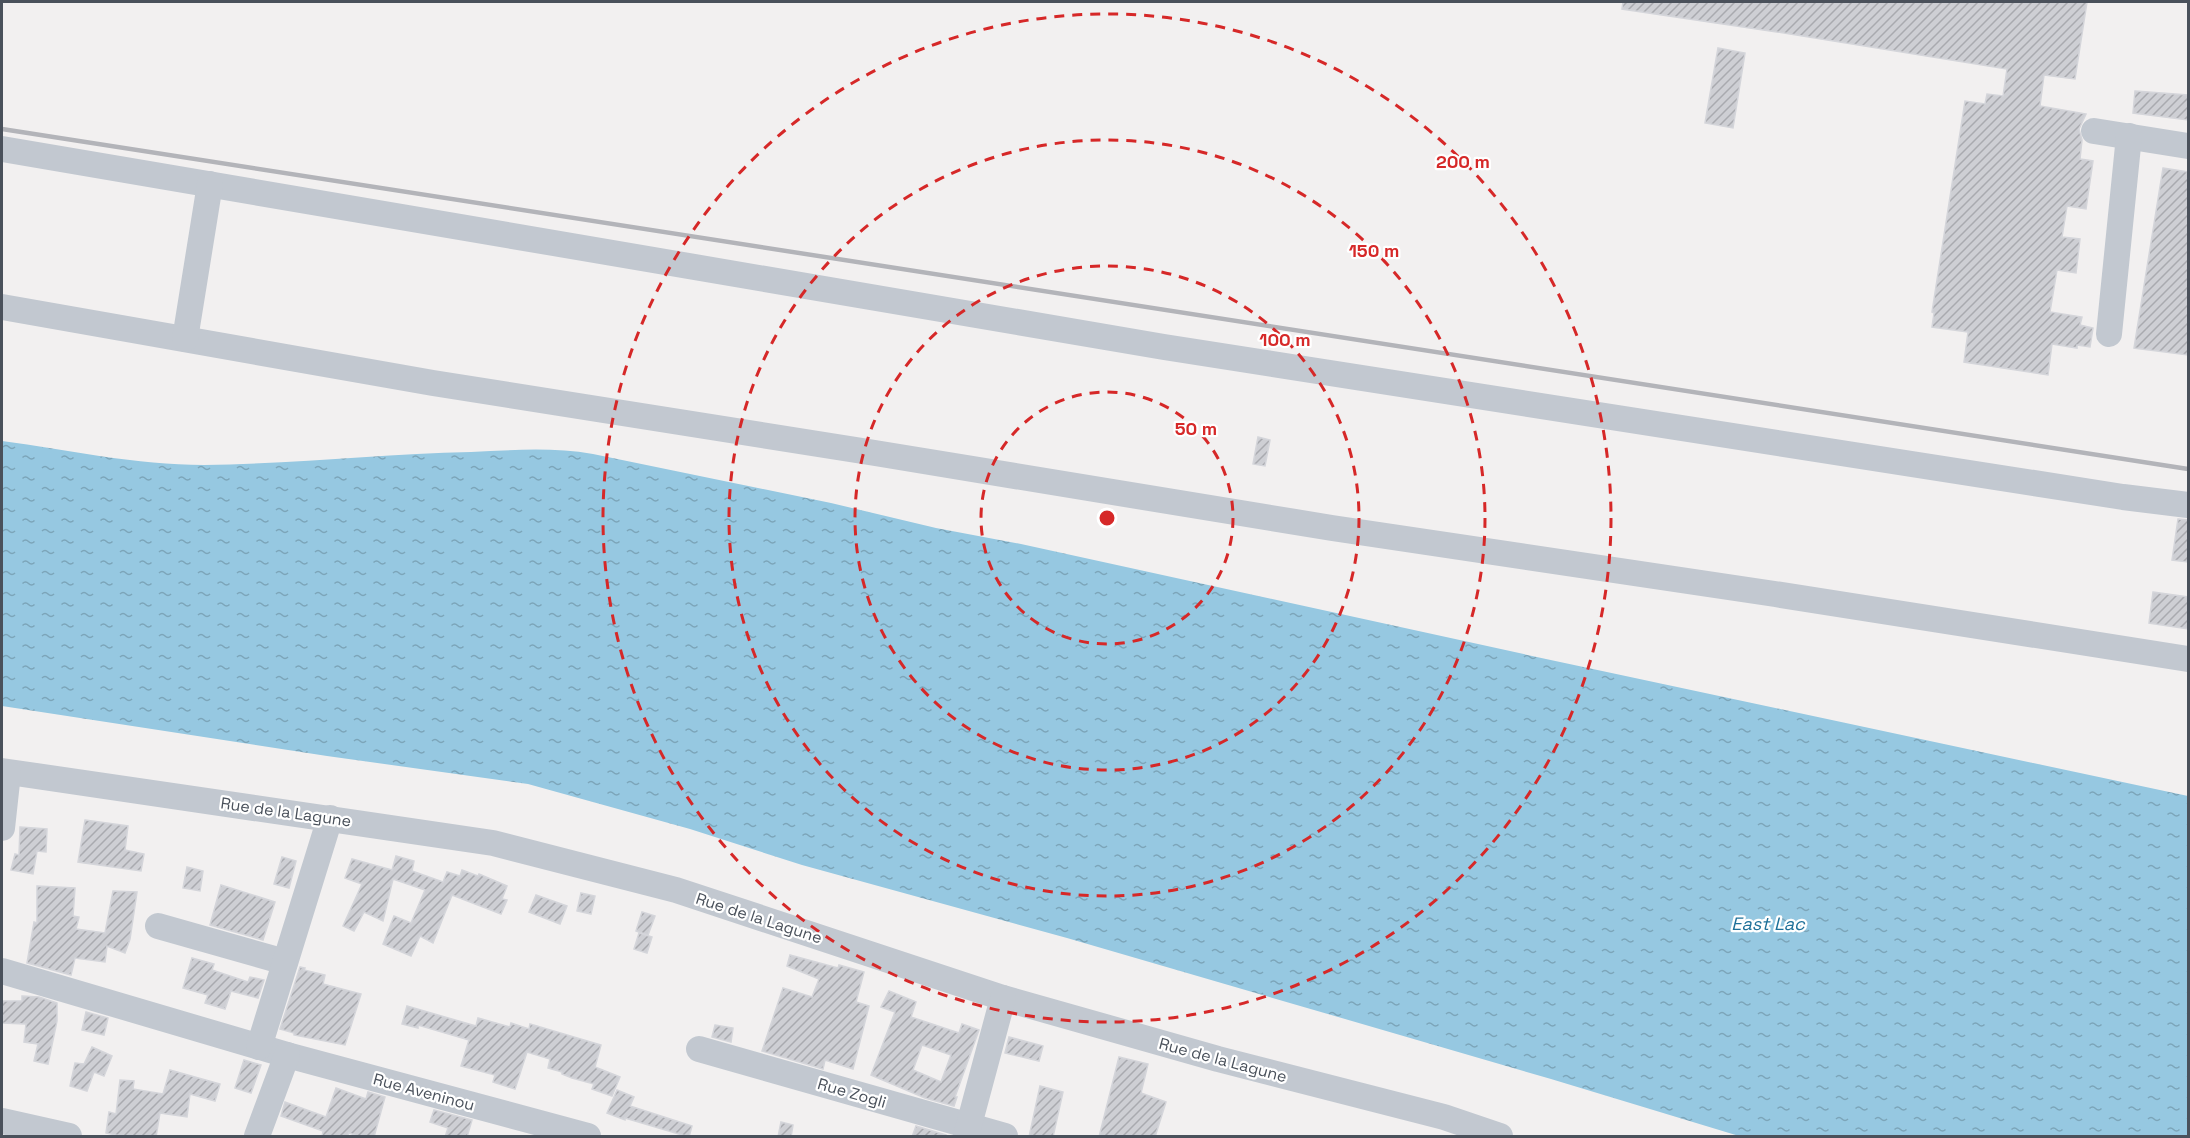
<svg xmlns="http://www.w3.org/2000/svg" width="2190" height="1138" font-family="'Space Grotesk',sans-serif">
	<defs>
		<pattern id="water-ripples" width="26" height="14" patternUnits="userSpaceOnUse" patternTransform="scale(1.5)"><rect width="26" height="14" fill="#96c8e1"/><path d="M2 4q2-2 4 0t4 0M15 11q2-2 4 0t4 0" fill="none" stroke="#7ca5b9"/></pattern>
		<pattern id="building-hatch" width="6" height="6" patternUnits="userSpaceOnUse" patternTransform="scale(1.5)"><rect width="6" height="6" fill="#cecfd4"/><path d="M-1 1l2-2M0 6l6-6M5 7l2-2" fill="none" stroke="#a9aaaf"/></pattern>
	</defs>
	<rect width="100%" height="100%" fill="#f2f0f0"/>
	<!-- water -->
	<path fill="url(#water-ripples)" d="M2,441C69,450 136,465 204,465C293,464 382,454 471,452C512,450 553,447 593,454L831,503L936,528L1021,544L1546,659L2188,796V1136H1739L1551,1079L1067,938L802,865L690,829L528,784L327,756L2,706Z"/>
	<!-- building -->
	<g fill="url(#building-hatch)" stroke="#d4d5da" stroke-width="1.5" fill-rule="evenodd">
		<path d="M1623,2H2087L2075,79L2044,75L2040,106L2086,114L2079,129L2082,140L2080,159L2093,161L2086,209L2067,206L2062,237L2080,239L2076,273L2057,270L2050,312L2082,317L2080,325L2093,328L2090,347L2077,345V348L2052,344L2048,375L1964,362L1968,332L1932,327L1934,313L1932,312L1965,101L1985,104L1987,94L2003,96L2007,69L1784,33L1622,9Z"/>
		<path d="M1718,48L1745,53L1733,128L1705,123Z"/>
		<path d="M2135,91L2188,95V120L2133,113Z"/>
		<path d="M2163,168L2188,172V355L2134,348Z"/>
		<path d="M1258,437L1270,440L1265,466L1253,464Z"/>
		<path d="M2178,519L2188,520V562L2172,560Z"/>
		<path d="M2153,592L2188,597V629L2149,623Z"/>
		<path d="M85,820L128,826L125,850L144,854L141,871L78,862Z"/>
		<path d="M20,827L47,829L46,852L37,851L33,874L11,870L15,854L19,855Z"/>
		<path d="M396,856L414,861L412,871L443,882L447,872L460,876L462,870L478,876L479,874L507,886L502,899L507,900L501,914L452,895L433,943L420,936L411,956L383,944L394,916L411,923L425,890L393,879L383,921L364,912L354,931L343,926L362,884L345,878L352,859L392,870Z"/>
		<path d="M282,857L296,861L289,888L274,884Z"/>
		<path d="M187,867L203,871L200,891L183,888Z"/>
		<path d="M221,885L275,902L263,940L210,925Z"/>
		<path d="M37,886L75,888L73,916L79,917L76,929L105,933L113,891L137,892L130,939L125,953L107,946L105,962L75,958L71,975L27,963L34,922L37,923Z"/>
		<path d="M581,893L595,896L591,914L577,911Z"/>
		<path d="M536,895L567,906L560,924L529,912Z"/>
		<path d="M642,912L655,916L648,935L636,931Z"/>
		<path d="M639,933L652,937L647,953L634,949Z"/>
		<path d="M790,955L838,968L839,965L864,972L856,1002L869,1006L853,1069L825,1060L823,1069L762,1051L783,988L812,997L819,979L787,966Z"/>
		<path d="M192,958L214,964L212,970L248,982L250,977L264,980L258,998L231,991L225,1009L205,1003L208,995L183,988Z"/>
		<path d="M300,967L305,968L304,970L325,975L323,984L361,994L345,1045L294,1035V1033L280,1029Z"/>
		<path d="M889,991L916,1002L911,1017L959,1033L962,1024L979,1030L955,1097H957L954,1106L925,1098L871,1075L895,1012L881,1007ZM922,1045L951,1055L941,1082L913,1070Z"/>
		<path d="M22,996L39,997L57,1003V1021L48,1064L34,1061L38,1044L24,1042L26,1024L2,1023V1001H22Z"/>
		<path d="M407,1006L476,1026L478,1018L510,1027L511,1023L529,1029L530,1024L601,1045L595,1067L620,1077L612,1096L592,1089L594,1084L572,1078L562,1074V1072L548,1068L550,1059L527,1052L515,1089L493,1082L495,1075L461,1066L469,1040L418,1025V1028L402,1024Z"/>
		<path d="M86,1012L108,1018L104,1035L82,1030Z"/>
		<path d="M715,1025L733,1028L731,1042L712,1037Z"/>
		<path d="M1009,1037L1043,1046L1039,1061L1005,1053Z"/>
		<path d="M92,1047L112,1056L104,1076L94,1072L87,1091L70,1086L75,1063L84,1064Z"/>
		<path d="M1119,1057L1148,1064L1141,1093L1166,1102L1155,1137H1099Z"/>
		<path d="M244,1060L261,1065L251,1093L235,1088Z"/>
		<path d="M170,1070L220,1084L215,1101L190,1094L187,1117L160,1113L156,1137H125L106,1133L109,1112L116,1114L120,1080L134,1081L133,1089L163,1094Z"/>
		<path d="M1040,1086L1063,1092L1053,1137H1029Z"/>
		<path d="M336,1088L366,1099L368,1092L385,1097L374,1137H360L349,1133L347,1137H322L323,1131L281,1116L285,1102L326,1117Z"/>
		<path d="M617,1090L634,1097L630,1106L692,1126L689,1137L625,1118V1120L607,1113Z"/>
		<path d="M434,1110L472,1120L467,1137H445L448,1128L430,1122Z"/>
		<path d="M781,1122L793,1125L791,1137H778Z"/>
		<path d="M916,1126L946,1135L945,1137H912Z"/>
	</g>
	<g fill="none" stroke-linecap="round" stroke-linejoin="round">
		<!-- minor -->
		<g stroke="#c2c8d0" stroke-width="26">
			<path d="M2094,131L2188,146"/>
			<path d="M2,149L1164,347L2123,497L2188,505"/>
			<path d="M2,307L433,383L875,453L1332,528L1775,594L2188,659"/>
			<path d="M2109,334L2129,136"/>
			<path d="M185,339L210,184"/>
			<path d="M2,771L493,843L676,890L1003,998L1218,1059L1444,1117L1500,1136"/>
			<path d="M2,828L8,773"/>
			<path d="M158,926L285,962"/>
			<path d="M2,971L287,1055L588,1136"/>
			<path d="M259,1047L330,818"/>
			<path d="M699,1049L1005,1136"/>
			<path d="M2,1121L69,1136"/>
			<path d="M257,1136L287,1055"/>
			<path d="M966,1136L1003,998"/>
		</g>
		<!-- rail -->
		<path stroke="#b3b4b9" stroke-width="4.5" d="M2,129L2188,469"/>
	</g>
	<!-- distance rings -->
	<g fill="none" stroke="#d62828" stroke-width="3" stroke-dasharray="10 8">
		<circle cx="1107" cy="518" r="126"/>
		<circle cx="1107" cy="518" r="252"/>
		<circle cx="1107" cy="518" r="378"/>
		<circle cx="1107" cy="518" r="504"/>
	</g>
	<g text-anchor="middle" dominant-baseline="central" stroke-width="4.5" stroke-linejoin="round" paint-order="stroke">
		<!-- street labels -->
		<g font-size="16" fill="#4a515b" stroke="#fff">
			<text transform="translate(286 812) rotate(8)">Rue de la Lagune</text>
			<text transform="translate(759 918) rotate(18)">Rue de la Lagune</text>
			<text transform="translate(1223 1060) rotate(15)">Rue de la Lagune</text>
			<text transform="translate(424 1092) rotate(15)">Rue Aveninou</text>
			<text transform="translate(852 1093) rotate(16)">Rue Zogli</text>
		</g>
		<!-- water labels -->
		<g font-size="18" font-style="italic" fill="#1e7099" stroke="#fff">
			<text x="1768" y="923">East Lac</text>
		</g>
	</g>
	<circle cx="1107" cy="518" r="9" fill="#d62828" stroke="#fff" stroke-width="3"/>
	<g font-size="18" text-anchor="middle" font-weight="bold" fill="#d62828" stroke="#fff" stroke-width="4.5" stroke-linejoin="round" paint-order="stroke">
		<text x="1463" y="168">200 m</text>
		<text x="1374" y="257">150 m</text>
		<text x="1285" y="346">100 m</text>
		<text x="1196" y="435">50 m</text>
	</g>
	<!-- border -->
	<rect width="2190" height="1138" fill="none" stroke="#4a515b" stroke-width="6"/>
</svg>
